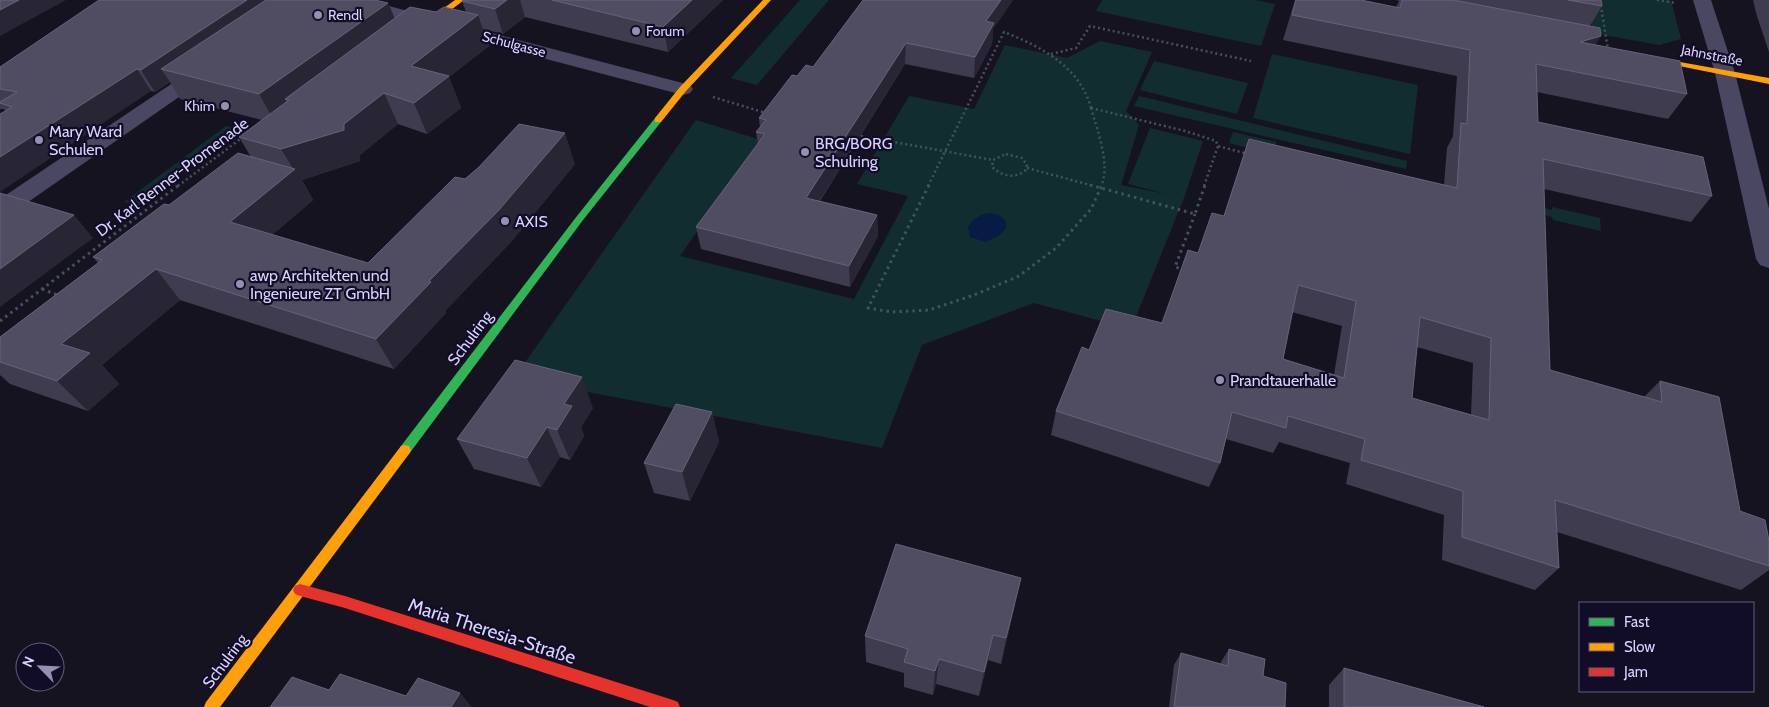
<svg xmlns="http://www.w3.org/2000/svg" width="1769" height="707" font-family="Cabin,sans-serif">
	<rect width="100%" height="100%" fill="#161321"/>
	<!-- green -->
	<g fill="#112d2f">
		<path d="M800,0H829L757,85L731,78Z"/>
		<path d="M1102,0H1255L1275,4L1261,46L1096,11Z"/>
		<path d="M1589,0H1671L1681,39L1659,45L1593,33Z"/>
		<path d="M1100,41L1152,52L1126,111L1139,125L1121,185L1166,194L1128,184L1150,128L1203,141L1184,198L1131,329L1034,303L922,345L882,448L514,378L696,120L761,140L680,256L854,299L908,196L857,184L909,96L974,109L1005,45L1067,58Z"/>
		<path d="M1272,54L1418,85L1410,154L1253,118Z"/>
		<path d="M1154,61L1248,83L1237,114L1140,90Z"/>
		<path d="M1139,96L1407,161L1406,169L1134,106Z"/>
		<path d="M226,126L240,129L139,206L124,202Z"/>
		<path d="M1233,132L1276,142V145L1552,210V207L1600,218L1601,231L1553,220L1552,217L1273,151L1272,154L1229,143Z"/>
	</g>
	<!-- water -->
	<path fill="#071b44" d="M990,213L999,215L1006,221V229L998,236L986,242L970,237L968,227C974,218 979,215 990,213Z"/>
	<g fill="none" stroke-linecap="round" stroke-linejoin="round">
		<!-- path-far1 -->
		<g stroke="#445162" stroke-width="2.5" stroke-dasharray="2 3" stroke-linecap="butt">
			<path d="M1600,0L1608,50"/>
			<path d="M1657,0L1676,3"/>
			<path d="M1051,54L1076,48L1090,26L1251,61"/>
			<path d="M713,97L766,113"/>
			<path d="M1091,108L1185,131L1216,141L1218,146L1248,154"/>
			<path d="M1091,108C1097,129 1111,166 1101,186"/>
			<path d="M861,136L993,160"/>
			<path d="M1006,154L1022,158L1027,165L1025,171C1013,179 1002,176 992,167L993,160Z"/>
			<path d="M1027,168L1094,186"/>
			<path d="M178,186L243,137"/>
			<path d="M928,186L1004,32C1042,47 1080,67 1091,108"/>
			<path d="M1204,186L1218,146"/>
		</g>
		<!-- path -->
		<g stroke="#445162" stroke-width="3" stroke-dasharray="2.5 4" stroke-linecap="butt">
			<path d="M929,185L868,308L892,312L929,310L974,295L1019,276L1056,248L1091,209L1102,185"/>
			<path d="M1090,185L1195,214L1205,185"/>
			<path d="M1185,270L1175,267L1195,214"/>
			<path d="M42,289L60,296"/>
			<path d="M0,321L179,185"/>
		</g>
		<!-- street -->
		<g fill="#494762" fill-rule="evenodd">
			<path d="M335,0H366L690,85L693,89L690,93L683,95L337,4Z"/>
			<path d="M1693,0H1711L1735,73L1769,209V268L1760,265L1756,259L1715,73Z"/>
			<path d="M205,64L212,66L215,70L212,74L8,216L0,218V199L198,66Z"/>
		</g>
		<!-- fast -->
		<path fill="#30b455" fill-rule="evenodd" d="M658,117L662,120L661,122L583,220L409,454L405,455L401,454L399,450L401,446L577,216L655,118Z"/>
		<!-- slow -->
		<g fill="#ff9f0a" fill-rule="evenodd">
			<path d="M455,0H464L421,33H415V29Z"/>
			<path d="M763,0H771L686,91L661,122H655V118L680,87Z"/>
			<path d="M1641,55L1769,78V84L1644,59L1640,57Z"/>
			<path d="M405,445L409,446L411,450L409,454L220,707H204L206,702L401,446Z"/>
		</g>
		<!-- jam -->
		<path fill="#e5322d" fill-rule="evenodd" d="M300,584L345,596L673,700L678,702L680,707H650L345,608L300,596L295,594L293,590L295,586Z"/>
	</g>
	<!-- wall -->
	<g fill="#403c50" fill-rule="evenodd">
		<path d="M463,0H723L668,52L525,17L503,34L483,29L489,46L449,77L461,108L427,134L398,124L360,155V161L302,180L313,200L272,235L368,263L465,179L575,164L511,242L445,311L446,313L394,369L180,300L102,365L119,384L88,411L10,384L0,375V337L98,263L93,257L169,205L251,157L239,137L262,120L180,99L170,82L155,92L151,91L5,111L4,109H0V67L395,19L436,12H466L462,1Z"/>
		<path d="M863,0H1013L993,29L992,44L974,78L905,64L820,201L877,215L878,236L850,287L701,249L696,227L758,144L756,132L760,128L759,118L813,67Z"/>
		<path d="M1295,0L1396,7L1399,1L1396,0H1601L1602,6L1590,26L1596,45L1687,94L1668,119L1537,92L1538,122L1712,196L1691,222L1544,189L1550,370L1644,397L1660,381L1740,511L1769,541V570L1741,590L1557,532L1559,568L1535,590L1442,560L1444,515L1346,484L1350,463L1279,442L1273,453L1226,439L1220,463L1209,487L1051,435L1056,411L1089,350L1162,323L1198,253L1224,216L1249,139L1444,185L1447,148L1453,136L1457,76L1283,40ZM1292,312L1342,326L1334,375L1283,359ZM1417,347L1473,363L1471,415L1412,398Z"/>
		<path d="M1753,0H1769V52L1756,13Z"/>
		<path d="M593,408L581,427L584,436L570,460L560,457L541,487L474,469L457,439Z"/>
		<path d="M712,412L719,442L690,501L654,493L644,463Z"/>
		<path d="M1015,605L1001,664L988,660L979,696L936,684L933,695L904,687V673L866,662L865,636Z"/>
		<path d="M1229,649L1263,676L1285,707H1169L1174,665L1181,653L1221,664V662Z"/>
		<path d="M1344,668L1484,707H1329V685Z"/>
	</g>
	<!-- shaded-wall -->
	<g fill="#282535">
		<path d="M19,0H66L0,36V10Z"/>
		<path d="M247,0H290L161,69L170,82L155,92L141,70Z"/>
		<path d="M507,0H520L525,17L503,34L495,9Z"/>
		<path d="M692,0H723L668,52L663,27Z"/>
		<path d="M1001,0H1013L993,29L992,44L974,78L975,57L986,21Z"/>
		<path d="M388,3L401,32L285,99L292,112L276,124L259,94Z"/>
		<path d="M478,15L489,46L449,77L461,108L427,134L414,103L411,66Z"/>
		<path d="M1601,36L1586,61L1580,42Z"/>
		<path d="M906,43L905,64L808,219L806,198Z"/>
		<path d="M137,69L151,91L0,192V157Z"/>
		<path d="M384,93L398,124L360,155V161L302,180L313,200L251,253L230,222L294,170L281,149L344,124Z"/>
		<path d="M565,133L575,164L511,242L445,311L446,313L394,369L376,339Z"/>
		<path d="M74,215L93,238L0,307V269Z"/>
		<path d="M877,215L878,236L850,287L849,266Z"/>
		<path d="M156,269L180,300L102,365L119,384L88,411L57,381L61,344Z"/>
		<path d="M582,377L593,408L581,427L584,436L570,460L557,430L564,404Z"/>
		<path d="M712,412L719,442L690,501L682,472Z"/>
		<path d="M547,427L560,457L541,487L527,458Z"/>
		<path d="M1021,578L1015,605L1001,664L1006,638Z"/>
		<path d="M993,635L988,660L979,696L984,672Z"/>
		<path d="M939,659L936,684L933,695L935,671Z"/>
		<path d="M460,693L472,707H451Z"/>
	</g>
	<!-- building -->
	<g fill="#504d63" stroke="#66627b" fill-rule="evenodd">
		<path d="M0,0H19L0,10Z"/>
		<path d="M99,0H247L141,70L137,69L0,157V114L12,107L0,103V102L17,92L0,89V67Z"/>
		<path d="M266,0H375L388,3L259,94L161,69Z"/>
		<path d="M463,0H507L495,9L462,1Z"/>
		<path d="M552,0H692L663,27Z"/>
		<path d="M863,0H1001L986,21L994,23L975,57L906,43L806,198L877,215L849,266L696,227L765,134L756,132L766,120L759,118L792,75L797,76L806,65L813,67Z"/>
		<path d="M1296,0H1361L1400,8L1402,0H1453L1600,28L1601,36L1580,42L1680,61L1687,94L1536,64L1538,122L1703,157L1712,196L1543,159L1550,370L1662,402L1660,381L1719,397L1740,511L1765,520L1769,541V566L1555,500L1559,568L1462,537L1463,491L1361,460L1365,439L1288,416L1286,428L1232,412L1220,463L1056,411L1082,347L1089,350L1106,309L1162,323L1188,250L1198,253L1212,213L1224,216L1249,139L1457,188L1461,123L1467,124L1470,50L1292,15ZM1298,285L1356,301L1344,378L1283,359ZM1420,317L1491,338L1489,420L1412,398Z"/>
		<path d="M1568,0H1601L1602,6Z"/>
		<path d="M410,7L436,12L444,7L478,15L411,66L449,76L414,103L384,93L344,124V130L281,149L239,137L289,100L285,99Z"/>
		<path d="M519,124L565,133L498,211L429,281L431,282L376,339L156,269L61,344L90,353L57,381L0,362V337L102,260L93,257L164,204L169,205L238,153L295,169L230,222L368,263L455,177L465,179L479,167Z"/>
		<path d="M0,193L74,215L0,269Z"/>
		<path d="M515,360L582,377L564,404L572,406L557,430L547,427L527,458L457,439Z"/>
		<path d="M676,404L712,412L682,472L644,463Z"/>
		<path d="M896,544L1021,578L1006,638L993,635L984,672L939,659L935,671L904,662L908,649L865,636Z"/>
		<path d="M1229,649L1265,659L1263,676L1286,683L1285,707H1174L1181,653L1228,666Z"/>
		<path d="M1344,668L1484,707H1344Z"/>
		<path d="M340,674L406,696L418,678L460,693L451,707H270L292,677L329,690Z"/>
	</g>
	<!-- markers -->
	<g fill="#9590b1" stroke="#120d27" stroke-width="2">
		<circle cx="318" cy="15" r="5"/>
		<circle cx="636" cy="31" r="5"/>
		<circle cx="225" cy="106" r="5"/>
		<circle cx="39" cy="140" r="5"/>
		<circle cx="805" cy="152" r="5"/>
		<circle cx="505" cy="221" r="5"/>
		<circle cx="240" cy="284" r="5"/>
		<circle cx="1220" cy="380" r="5"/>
	</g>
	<g text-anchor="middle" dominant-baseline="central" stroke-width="4.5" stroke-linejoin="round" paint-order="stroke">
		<!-- far-poi labels -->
		<g font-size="14" fill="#d9d3ff" stroke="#120d27" text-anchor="start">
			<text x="328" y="15">Rendl</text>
			<text x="646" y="31">Forum</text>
			<text x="215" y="106" text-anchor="end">Khim</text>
		</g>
		<!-- far-street labels -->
		<g font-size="14" fill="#d9d3ff" stroke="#120d27">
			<text transform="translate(514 44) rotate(15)">Schulgasse</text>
			<text transform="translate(1712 55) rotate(11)">Jahnstraße</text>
		</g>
		<!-- poi labels -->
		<g font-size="16" fill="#d9d3ff" stroke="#120d27" text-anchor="start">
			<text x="49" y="131">Mary Ward<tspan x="49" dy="18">Schulen</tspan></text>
			<text x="815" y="143">BRG/BORG<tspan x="815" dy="18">Schulring</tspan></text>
			<text x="515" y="221">AXIS</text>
			<text x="250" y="275">awp Architekten und<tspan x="250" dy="18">Ingenieure ZT GmbH</tspan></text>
			<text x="1230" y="380">Prandtauerhalle</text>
		</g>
		<!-- street labels -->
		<g font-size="16" fill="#d9d3ff" stroke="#120d27">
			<text transform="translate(172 177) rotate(-37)">Dr. Karl Renner-Promenade</text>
			<text transform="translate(470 338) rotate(-53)">Schulring</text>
			<text transform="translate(225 661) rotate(-53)">Schulring</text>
		</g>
		<!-- near-street labels -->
		<g font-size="19" fill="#d9d3ff" stroke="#120d27">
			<text transform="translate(492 631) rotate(18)">Maria Theresia-Straße</text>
		</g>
	</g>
	<!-- legend -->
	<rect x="1579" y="602" width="175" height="90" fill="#120d27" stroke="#625c7d"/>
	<rect x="1589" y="618" width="25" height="8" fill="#30b455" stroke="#625c7d"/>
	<text x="1624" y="627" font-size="15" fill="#d9d3ff">Fast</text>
	<rect x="1589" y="643" width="25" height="8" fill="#ff9f0a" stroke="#625c7d"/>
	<text x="1624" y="652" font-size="15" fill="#d9d3ff">Slow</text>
	<rect x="1589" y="668" width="25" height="8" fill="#e5322d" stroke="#625c7d"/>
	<text x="1624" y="677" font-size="15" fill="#d9d3ff">Jam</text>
	<!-- north arrow -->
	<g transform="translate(40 667) rotate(294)"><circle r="24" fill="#120d27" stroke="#625c7d"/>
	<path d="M0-4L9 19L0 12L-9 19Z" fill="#9590b1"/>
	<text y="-8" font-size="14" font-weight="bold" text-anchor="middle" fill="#d9d3ff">N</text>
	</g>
</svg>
